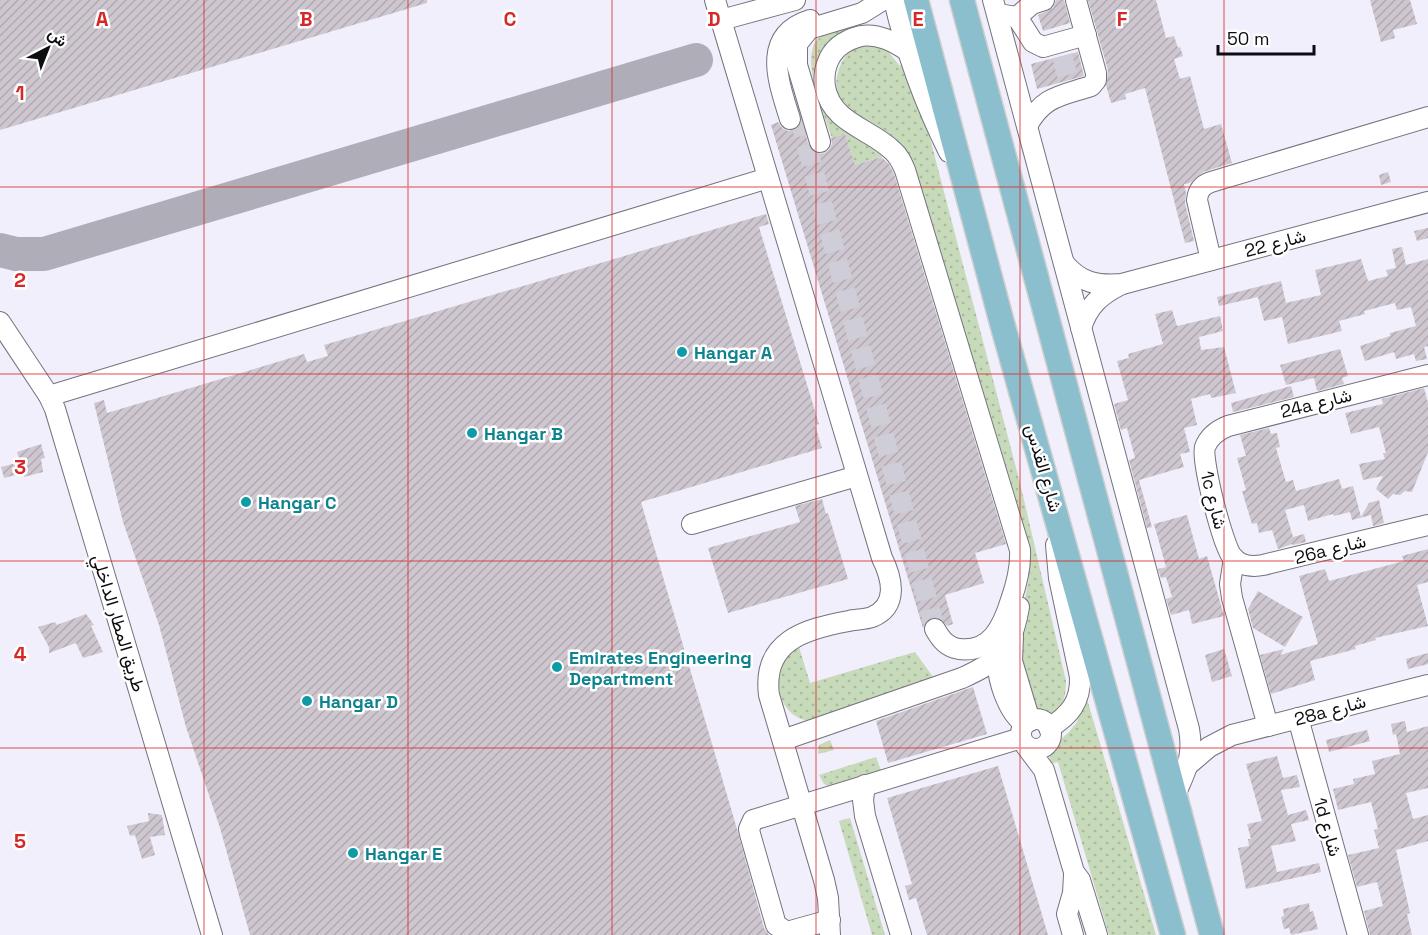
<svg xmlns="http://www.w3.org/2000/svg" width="1428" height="935" font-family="'Space Grotesk',Vazirmatn,sans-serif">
	<defs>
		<pattern id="grass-dots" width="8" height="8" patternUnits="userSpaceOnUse" patternTransform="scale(1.5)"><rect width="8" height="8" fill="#c7daba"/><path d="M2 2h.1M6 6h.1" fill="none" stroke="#aaba9f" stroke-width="1.8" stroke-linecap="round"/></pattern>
		<pattern id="building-hatch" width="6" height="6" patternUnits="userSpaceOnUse" patternTransform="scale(1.5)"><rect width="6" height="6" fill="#cfc7d0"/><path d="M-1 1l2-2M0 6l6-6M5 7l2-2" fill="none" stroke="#b1aab2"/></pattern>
	</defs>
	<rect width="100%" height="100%" fill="#f0effb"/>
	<!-- grass -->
	<g fill="url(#grass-dots)">
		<path d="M854,27L855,30L821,84L890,154L855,165L845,134L832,138C825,115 799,58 818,39C827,31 842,29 854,27Z"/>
		<path d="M879,44L885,48L900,66L905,64L931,142L1021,487L1066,681C1066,703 1058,725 1033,713L1015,644L1029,579V565L912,167C889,148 855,126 840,100C834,90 836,74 841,64C850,45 860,45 879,44Z"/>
		<path d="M799,647L810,683L915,652L936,681L809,721C773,715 769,664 799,647Z"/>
		<path d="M1085,692L1156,935H1109L1058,762L1049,764L1051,748L1069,732L1077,722Z"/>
		<path d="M830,740L834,750L818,754L819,745Z"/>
		<path d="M876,757L882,773L832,788L824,784L819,775Z"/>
		<path d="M850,818L885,935H872L839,821Z"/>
	</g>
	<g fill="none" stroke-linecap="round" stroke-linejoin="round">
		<!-- taxiway -->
		<path stroke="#afaeb8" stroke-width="34" d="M0,250L16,254H44L696,60"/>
	</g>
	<!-- building -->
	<g fill="url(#building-hatch)">
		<path d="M0,0H427V3L0,130Z"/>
		<path d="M1056,0H1064L1070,23L1043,31L1038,15L1053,8Z"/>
		<path d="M1088,0H1156L1166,38L1174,36L1178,48L1180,47L1183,56L1174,59L1180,79L1190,76L1204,129L1221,124L1232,163L1203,172L1190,183L1184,184L1186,193L1185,203L1194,241L1185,243L1145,88L1125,94L1126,99L1111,103L1106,85L1108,70Z"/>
		<path d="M1370,0H1410L1417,24L1393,30L1395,38L1381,42Z"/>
		<path d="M1078,52L1084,76L1037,89L1031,64Z"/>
		<path d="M778,122L782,128L788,131L798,128L802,122L809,146L812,151L818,154L824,153L829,150L832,144L831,138L845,134L855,165L881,157L889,164L894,174L1006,544L975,553L984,583L945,595L953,624L947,626L941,619L934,617L929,619L923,628L771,125Z"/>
		<path d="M1388,172L1391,182L1381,185L1379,175Z"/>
		<path d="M766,214L769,224L759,227L819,424L815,425L822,448L641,502L737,829L764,928L769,935H250L220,828L186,727L159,625L123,522L94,403L104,400L107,413L304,354L307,362L328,356L324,345Z"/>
		<path d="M1428,228V238L1417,241L1414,231Z"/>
		<path d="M1402,247L1406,265L1428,259V346L1424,347L1427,359L1416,361L1414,354L1396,359L1394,352L1365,361L1360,346L1390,336V333L1416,326L1411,307L1397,310L1395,303L1364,311L1365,314L1339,321L1342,331L1288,344L1282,317L1264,321L1258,297L1219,306L1217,297L1281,281L1286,303L1321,295L1315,270L1361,259L1368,281L1388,276L1386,270L1396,268L1392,249Z"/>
		<path d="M1172,310L1177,326L1220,316L1223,331L1199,337L1201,350L1224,347L1236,393L1211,398L1210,394L1191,399L1197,425L1184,428L1190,452L1180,454L1184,467L1139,480L1152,527L1147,528L1129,460L1135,458L1127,428L1121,430L1114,404L1128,400L1117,361L1129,358L1128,354L1163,344L1155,314Z"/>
		<path d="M1340,349L1348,376L1342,378L1344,384L1317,391L1314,378L1286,385L1280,365Z"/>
		<path d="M1291,386L1294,397L1233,412L1231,403Z"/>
		<path d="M1424,388L1428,403V452L1412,492L1405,491L1400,495L1393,494L1388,499L1376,489L1383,476L1363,480L1359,464L1385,459L1383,453H1386L1379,427L1351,434L1345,413L1383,404L1382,399Z"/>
		<path d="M1269,428L1271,434L1277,433L1280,447L1276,448L1286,482L1293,480L1296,491L1339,479L1342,489L1353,486L1361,517L1369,503L1379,500L1384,523L1373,526L1371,515L1352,520L1350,512L1334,516L1333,514L1308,521L1304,505L1285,510L1293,537L1304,534L1306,542L1293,545L1292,544L1278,549L1272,530L1259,533L1257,523L1252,524L1242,491L1246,490L1237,458L1246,456L1240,435Z"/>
		<path d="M41,444L45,458L41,459L43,472L24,477V473L4,478L1,467L20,462L17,452Z"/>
		<path d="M822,499L826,514L828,513L848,579L728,613L708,548L800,522L795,506Z"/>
		<path d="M1187,515L1199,559L1207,556L1224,616L1192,624L1189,610L1171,615L1166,599L1172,597L1166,577L1161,578L1158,569L1166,567L1154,524Z"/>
		<path d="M1428,549V582L1417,585L1428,626L1375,638L1376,640L1355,646L1356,649L1310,661L1315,680L1271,694L1260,655L1284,649L1280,655L1318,644L1299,576L1325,569L1329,581L1404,561L1402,556Z"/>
		<path d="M1258,591L1303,617L1285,647L1253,628L1248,609Z"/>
		<path d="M86,614L94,625L91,626L103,652L83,658L76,643L49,653V647L38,627L55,622L57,625Z"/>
		<path d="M1224,649L1232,676L1212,682L1205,655Z"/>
		<path d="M1428,653V664L1408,669L1406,659Z"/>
		<path d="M973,687L987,734L888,763L876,721Z"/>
		<path d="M1405,721L1407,732L1428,726V788L1406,793L1413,819L1428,815V841L1396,850L1410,913L1407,914L1412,935H1370L1364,911L1383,906L1377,882L1357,887L1348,855L1379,848L1374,830L1378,829L1371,802L1338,810L1333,789L1354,784L1353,779L1375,774L1372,761L1400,754L1396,734L1393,735L1391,724Z"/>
		<path d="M1367,730L1370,741L1329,752L1326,740Z"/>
		<path d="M1277,756L1283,778L1297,775L1300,787L1281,790L1288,815L1306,810L1309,820L1291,824L1296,841L1271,846L1277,872L1319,863L1321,872L1246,889L1238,848L1249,846L1248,839H1251L1247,824L1262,821L1246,764Z"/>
		<path d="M998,766L1048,935H927L916,898L909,900L905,886L912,884L887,798Z"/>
		<path d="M148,813L162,815L165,835L150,837L155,855L142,859L135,835L130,836L127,826L149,821Z"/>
		<path d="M1309,903L1310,912L1313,911L1318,929L1291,935L1289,928L1284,929L1281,917L1284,916L1283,909Z"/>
	</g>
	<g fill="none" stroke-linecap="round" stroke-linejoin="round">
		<!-- minor-tunnel -->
		<g stroke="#cecdd8" stroke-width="20" stroke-dasharray="20 10" stroke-linecap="butt">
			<path d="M1062,56L1069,81"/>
			<path d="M799,116L935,629"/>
		</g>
		<defs>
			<g id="minor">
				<path d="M715,0L882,558C892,578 899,606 872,617C864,620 856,619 849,621C805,629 762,641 769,695L824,880L828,898L830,935"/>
				<path d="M894,0C906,52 925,104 949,152"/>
				<path d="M993,0L1189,729C1194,757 1186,770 1175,795"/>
				<path d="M1004,15L1017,17L1032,4L1044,0"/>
				<path d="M1017,17L1033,42L1043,47L1086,35"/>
				<path d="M721,20L795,0"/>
				<path d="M908,51C894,42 878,33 861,36C845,40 832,49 827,64C824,72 824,79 825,87C832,124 870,128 893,151C899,156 902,163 905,170L1020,550C1021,568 1017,583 1011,600C1003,626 991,653 959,649C947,647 941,640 935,629"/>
				<path d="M790,119C779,83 760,36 810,20"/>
				<path d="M1027,126C1043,96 1061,96 1091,86L1096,80V73L1076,0"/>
				<path d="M820,142L797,65V44L809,29L862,13L883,0"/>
				<path d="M1211,260L1197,200C1198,190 1202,185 1211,182L1428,117"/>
				<path d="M1064,263C1080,283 1098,286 1122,284L1428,202"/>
				<path d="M0,322L49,396L55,409L212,935"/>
				<path d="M1081,328C1088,306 1100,295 1120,285"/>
				<path d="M1428,375L1228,426C1218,430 1209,437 1205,447C1201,460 1223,547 1233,558C1241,566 1253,567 1263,565L1428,525"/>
				<path d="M49,396L768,178"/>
				<path d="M692,524L857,476"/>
				<path d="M1234,558L1230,584L1232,598L1268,726"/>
				<path d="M1013,636L1012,661L1030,721"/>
				<path d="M999,657C995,676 1008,713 1025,724"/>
				<path d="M1298,718L1358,935"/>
				<circle cx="1036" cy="734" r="15"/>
				<path d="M1049,728C1069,716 1081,702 1080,677L1059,578L1056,545"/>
				<path d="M783,740L962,678C1000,661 1012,649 1019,607"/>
				<path d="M1026,746L1044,770L1074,872L1080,880L1097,935"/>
				<path d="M1189,764L1209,747L1232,735L1428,685"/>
				<path d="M865,785L863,800L865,816L901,935"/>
				<path d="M830,920L787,932L776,925L750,834L749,829L753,820L1021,738"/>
				<path d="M1073,935L1067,914L1073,893L1074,875"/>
			</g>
			<g id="major">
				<path d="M916,0L1002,323L1173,935"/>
				<path d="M962,0L1212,935"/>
			</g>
		</defs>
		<!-- minor casing -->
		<use href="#minor" stroke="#73737d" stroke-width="22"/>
		<!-- major casing -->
		<use href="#major" stroke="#cfcfcf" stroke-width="27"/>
		<!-- minor -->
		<use href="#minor" stroke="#fff" stroke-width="20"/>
		<!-- major -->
		<use href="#major" stroke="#8cbfce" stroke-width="24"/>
	</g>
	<!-- grid -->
	<path fill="none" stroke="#d62828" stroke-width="1.5" stroke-opacity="0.55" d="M204,0V935M408,0V935M612,0V935M816,0V935M1020,0V935M1224,0V935M0,187H1428M0,374H1428M0,561H1428M0,748H1428"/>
	<!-- markers -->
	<g fill="#0f9aa8" stroke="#fff" stroke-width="2">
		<circle cx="682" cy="352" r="6"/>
		<circle cx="472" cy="433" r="6"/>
		<circle cx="246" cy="502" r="6"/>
		<circle cx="557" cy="667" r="6"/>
		<circle cx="307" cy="701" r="6"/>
		<circle cx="353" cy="853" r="6"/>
	</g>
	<g text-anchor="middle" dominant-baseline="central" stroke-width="5" stroke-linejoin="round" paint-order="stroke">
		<!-- street labels -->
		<g font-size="18" fill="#0d0d11" stroke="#fff">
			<text transform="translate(1275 243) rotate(-15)">شارع 22</text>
			<text transform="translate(1316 403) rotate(-14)">24a شارع</text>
			<text transform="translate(1044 468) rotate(74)">شارع القدس</text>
			<text transform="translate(1214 500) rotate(76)">1c شارع</text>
			<text transform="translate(1330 549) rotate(-14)">26a شارع</text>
			<text transform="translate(119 623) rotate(73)">طريق المطار الداخلي</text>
			<text transform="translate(1330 710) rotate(-15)">28a شارع</text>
			<text transform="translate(1328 827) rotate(74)">1d شارع</text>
		</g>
		<!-- culture labels -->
		<g font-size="18" font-weight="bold" fill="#0d838f" stroke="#fff" text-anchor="start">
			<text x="694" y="352">Hangar A</text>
			<text x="484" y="433">Hangar B</text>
			<text x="258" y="502">Hangar C</text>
			<text x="569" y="657">Emirates Engineering<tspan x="569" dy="21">Department</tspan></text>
			<text x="319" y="701">Hangar D</text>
			<text x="365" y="853">Hangar E</text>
		</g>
	</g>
	<g font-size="20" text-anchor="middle" font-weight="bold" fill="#d62828" stroke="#fff" stroke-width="5" stroke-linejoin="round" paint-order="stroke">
		<text x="102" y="26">A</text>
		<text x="306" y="26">B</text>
		<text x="510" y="26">C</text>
		<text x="714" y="26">D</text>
		<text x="918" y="26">E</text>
		<text x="1122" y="26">F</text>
		<text x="20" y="100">1</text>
		<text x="20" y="287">2</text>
		<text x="20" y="474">3</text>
		<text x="20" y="661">4</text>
		<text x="20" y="848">5</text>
	</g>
	<!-- north arrow -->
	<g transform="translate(48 48) rotate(42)" stroke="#ffffff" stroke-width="4.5" paint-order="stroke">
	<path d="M0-4.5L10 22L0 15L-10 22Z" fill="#0d0d11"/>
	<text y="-9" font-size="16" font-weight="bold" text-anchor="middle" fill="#0d0d11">ش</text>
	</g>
	<!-- scale -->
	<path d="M1218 45v9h96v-9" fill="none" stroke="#0d0d11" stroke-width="3"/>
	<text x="1227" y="45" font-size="18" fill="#0d0d11" stroke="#ffffff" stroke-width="4.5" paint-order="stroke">50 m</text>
</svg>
